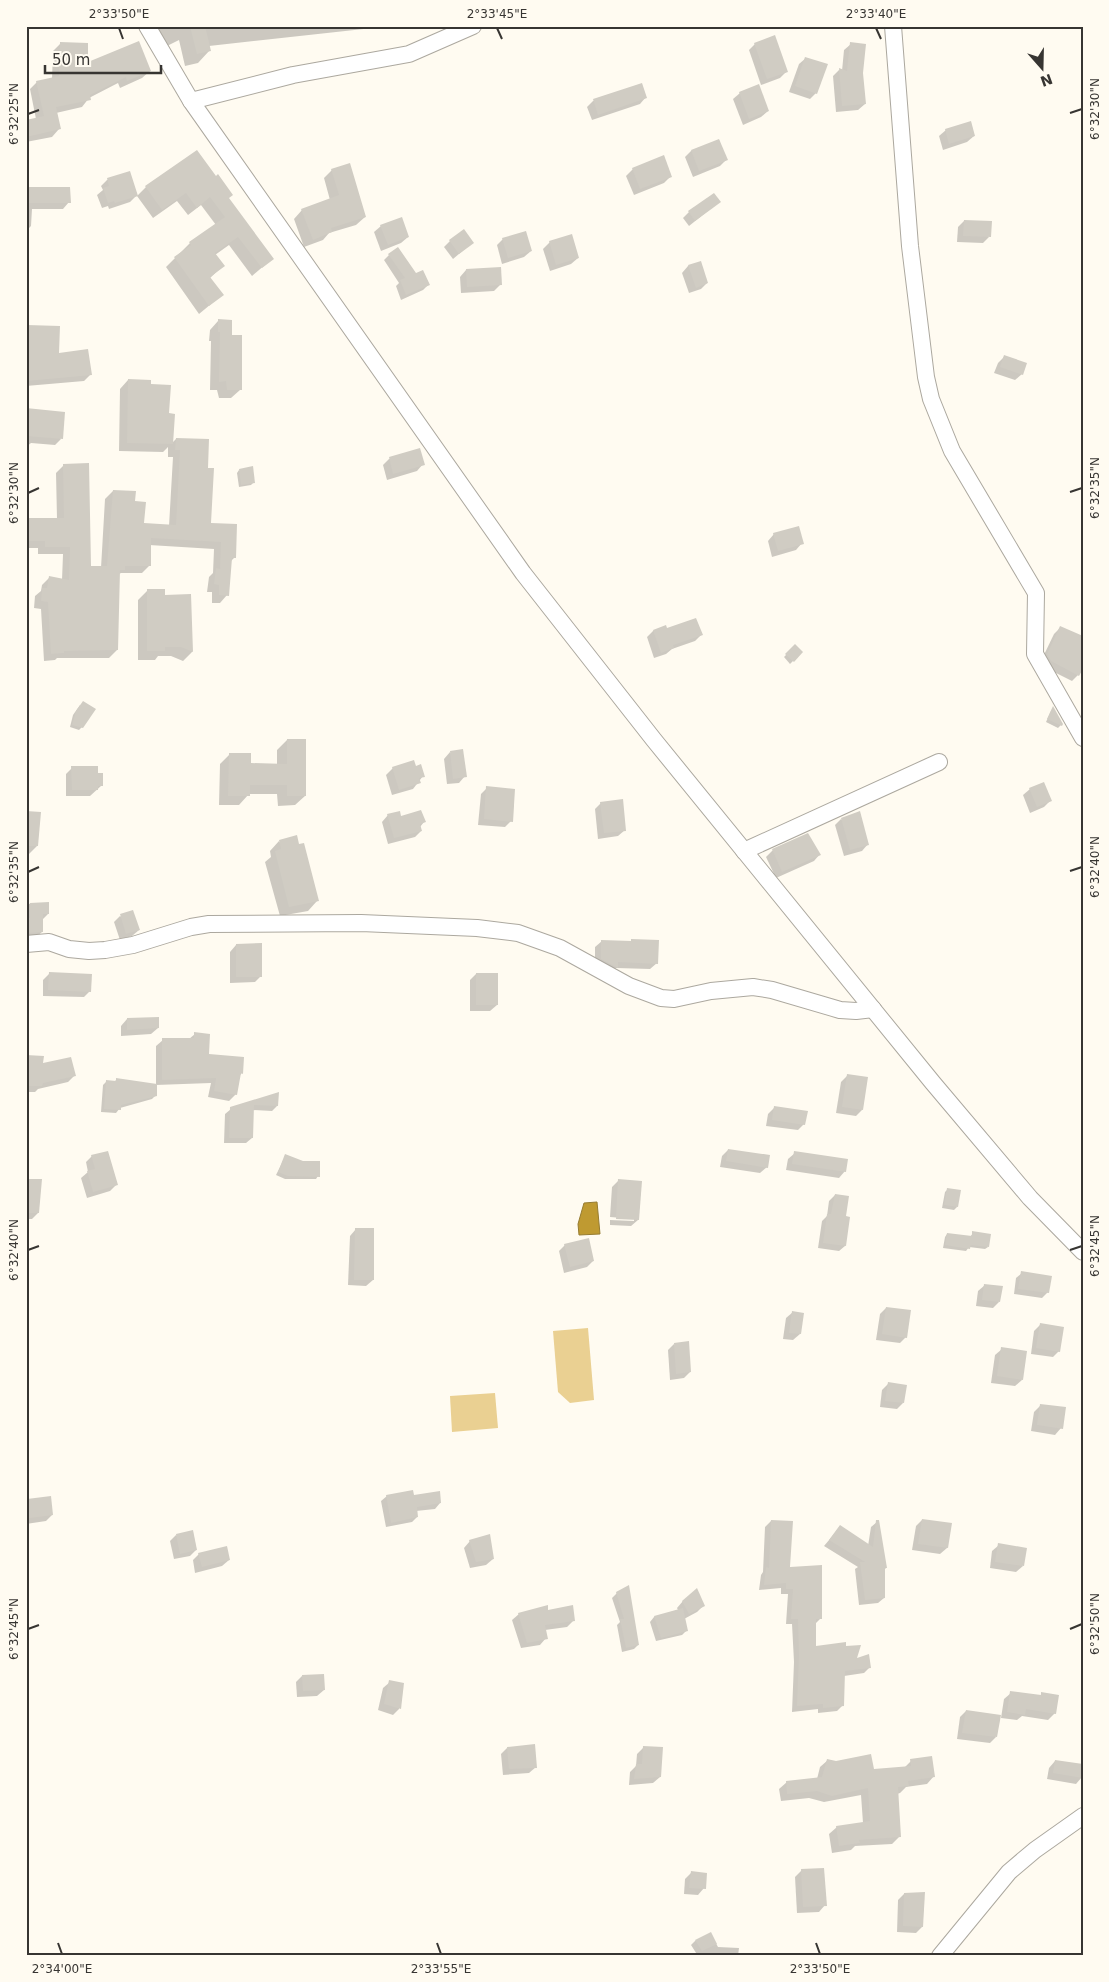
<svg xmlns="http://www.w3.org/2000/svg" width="1109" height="1982" font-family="'DejaVu Sans',sans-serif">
	<rect width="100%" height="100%" fill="#fffbf1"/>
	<!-- green -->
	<g fill="#ead092">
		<path d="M588,1328L594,1400L570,1403L558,1392L553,1331Z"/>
		<path d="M495,1393L498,1428L452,1432L450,1396Z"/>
	</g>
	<!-- water -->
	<path fill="#bf9a31" stroke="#967c31" d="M597,1202L600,1234L579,1235L578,1224L584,1203Z"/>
	<!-- shadow -->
	<g fill="#0003">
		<path d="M156,26H391L209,46L210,50L198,63L185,66L179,40L167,46Z"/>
		<path d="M60,44L87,63L150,71L142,78L120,88L118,83L89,98L82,107L56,113L59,129L52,137L26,142V121L36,119L30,89L37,82L52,79L53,51Z"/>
		<path d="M755,44L787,71L780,78L761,85L749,50Z"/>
		<path d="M851,44L862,73L865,104L858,110L836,112L833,76L839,70L842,71L844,50Z"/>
		<path d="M806,58L816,93L810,99L789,92L799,64Z"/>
		<path d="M641,84L646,97L640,104L592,120L587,107L593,101Z"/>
		<path d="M740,93L768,111L761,117L743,125L733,99Z"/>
		<path d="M946,130L974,136L967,142L943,150L939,136Z"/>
		<path d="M719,140L726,160L720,166L693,177L685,157L691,151Z"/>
		<path d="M633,169L671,176L664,183L634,195L626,176Z"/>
		<path d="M332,170L365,217L356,225L329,233L323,240L304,247L294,219L302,210L330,200L324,178Z"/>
		<path d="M129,172L136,196L130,202L109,209L108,206L102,208L97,195L103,190L101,186L107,180Z"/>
		<path d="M146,187L228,199L272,259L252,276L229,245L215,255L223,266L210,278L222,295L199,314L166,267L190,243L216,225L201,205L188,215L177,201L153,218L137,196Z"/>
		<path d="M28,189L69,202L63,209H32L31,226L26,231V191Z"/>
		<path d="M719,202L689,226L683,218L689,212Z"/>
		<path d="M964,221L989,237L983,243L957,242L958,227Z"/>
		<path d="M381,226L408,237L401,243L381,251L374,232Z"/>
		<path d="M503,239L531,251L524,257L502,264L497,245Z"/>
		<path d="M450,241L472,243L453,259L444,247Z"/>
		<path d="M550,242L578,258L571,264L550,271L543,249Z"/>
		<path d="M389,255L416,275L428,285L423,290L401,300L396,286L399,283L384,260Z"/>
		<path d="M700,263L707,283L701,289L689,293L682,273L688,266Z"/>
		<path d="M466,270L501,284L494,291L461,293L460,277Z"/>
		<path d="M218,321L230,336L240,390L231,398H219L217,390H210L211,341H209L210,330Z"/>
		<path d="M27,326L58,355L90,375L84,381L26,386Z"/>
		<path d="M1004,357L1022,374L1015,380L994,373L998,363Z"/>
		<path d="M128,380L149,385L168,415L172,443L176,439L207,469L210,524L235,557L231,561L227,595L220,603H212V592H207L209,577L213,573L214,549L149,545L150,565L142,573H121L119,574L117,650L109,658H57L55,660L44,661L41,609L34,608L35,596L41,591L42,585L50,577L62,580L63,554H38V548H26V519H57L56,473L64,465L90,567L101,568L105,499L113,491L133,503L143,524L169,526L173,457H168V447L163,452L119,451L120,389Z"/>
		<path d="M26,409H33L61,439L55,445L31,443L26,447Z"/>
		<path d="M419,450L423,464L417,471L387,480L383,465L389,459Z"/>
		<path d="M239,470L254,482L251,485L239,487L237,473Z"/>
		<path d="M774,534L802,543L796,550L772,557L768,541Z"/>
		<path d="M147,591L164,596L190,595L192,652L183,661L171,656H158L155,660H138V600Z"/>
		<path d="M665,627L666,629L701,635L695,641L672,649L666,654L654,658L647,637L653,631Z"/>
		<path d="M1060,628L1078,675L1072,681L1044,667L1041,661L1054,634Z"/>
		<path d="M795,646L802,652L790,664L784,657Z"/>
		<path d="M80,705L82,727L79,730L70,727L73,715Z"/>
		<path d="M1051,711L1061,725L1058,728L1046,722Z"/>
		<path d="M287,740L305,796L295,805L278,806L277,794H249L239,805H219L220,764L230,754L249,765H277V750Z"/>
		<path d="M450,752L465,776L459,783L447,784L444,759Z"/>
		<path d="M72,768L97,775L101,786L90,796H66V774Z"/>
		<path d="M393,768L423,776L413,789L392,795L386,775Z"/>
		<path d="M487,788L511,821L505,827L478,825L481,794Z"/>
		<path d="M1030,789L1050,801L1044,807L1030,813L1023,795Z"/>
		<path d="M601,803L625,830L618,836L598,839L595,809Z"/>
		<path d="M26,813L37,846L27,856H26Z"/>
		<path d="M388,815L401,818L424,822L420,827L421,831L415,837L388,844L382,822Z"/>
		<path d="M841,819L868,844L862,851L844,856L835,825Z"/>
		<path d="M279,841L317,901L308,911L280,916L265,862L271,857L270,851Z"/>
		<path d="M773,850L820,854L814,861L776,878L766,857Z"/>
		<path d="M48,903V914L42,920V932L36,937L26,938V904Z"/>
		<path d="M120,916L139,930L132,936L120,940L114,922Z"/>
		<path d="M602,941H657V963L650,969L616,968L610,974L595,965V947Z"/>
		<path d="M236,945L261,976L255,982L230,983V952Z"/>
		<path d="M50,973L90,991L84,997L43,996V980Z"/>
		<path d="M476,974L497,1005L490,1011H470V980Z"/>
		<path d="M127,1019L158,1028L151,1034L121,1036V1026Z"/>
		<path d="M195,1034L207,1055L242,1073L239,1076L236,1094L229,1101L208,1097L211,1083L156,1085V1095L152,1099L120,1108L116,1113L101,1112L103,1085L107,1081L114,1082L117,1079L156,1085V1046L163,1040L189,1039Z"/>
		<path d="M26,1057L42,1065L74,1076L68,1082L38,1089L35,1092H26Z"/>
		<path d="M847,1076L862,1110L856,1116L836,1113L841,1082Z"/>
		<path d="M278,1093L277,1106L272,1111L252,1110V1138L246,1143H224L225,1114L231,1109Z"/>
		<path d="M774,1108L804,1124L798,1130L766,1126L768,1114Z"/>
		<path d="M728,1150L767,1167L760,1173L720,1167L722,1156Z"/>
		<path d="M795,1153L845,1171L839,1178L786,1170L788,1159Z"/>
		<path d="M286,1155L318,1176L316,1179H285L276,1175Z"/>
		<path d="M92,1156L116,1185L110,1191L87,1198L81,1178L88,1172L86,1162Z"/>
		<path d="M26,1180L38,1213L32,1219H26Z"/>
		<path d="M619,1180L638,1220L631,1226L610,1225V1220L634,1221V1219L610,1217L612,1187Z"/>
		<path d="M948,1189L957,1207L954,1210L942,1208L945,1192Z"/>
		<path d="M835,1195L845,1217V1246L839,1251L818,1248L822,1221L827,1216L829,1201Z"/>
		<path d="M356,1229L373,1280L366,1286L348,1285L350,1236Z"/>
		<path d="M973,1233L988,1247L985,1249L969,1247L966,1251L943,1248L945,1237L947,1234L970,1237Z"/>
		<path d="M565,1245L593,1261L587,1267L564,1273L559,1251Z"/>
		<path d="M1022,1273L1048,1292L1042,1298L1014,1294L1016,1278Z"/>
		<path d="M985,1285L999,1302L993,1308L976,1306L978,1291Z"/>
		<path d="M886,1308L906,1337L900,1343L876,1340L880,1314Z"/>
		<path d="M793,1312L800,1334L793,1340L783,1339L786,1318Z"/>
		<path d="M1041,1324L1059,1351L1053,1357L1031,1354L1034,1331Z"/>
		<path d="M674,1344L690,1372L684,1378L670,1380L668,1350Z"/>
		<path d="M1002,1349L1022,1380L1015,1386L991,1383L995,1355Z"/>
		<path d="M889,1383L903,1403L897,1409L880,1407L882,1390Z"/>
		<path d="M1041,1405L1061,1428L1055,1435L1031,1431L1034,1412Z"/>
		<path d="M387,1496H413L440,1503L435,1509L416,1511L417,1517L412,1522L386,1527L381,1501Z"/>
		<path d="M27,1500L52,1515L46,1521L26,1524Z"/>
		<path d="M922,1520L950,1524L947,1548L940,1554L912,1550L916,1526Z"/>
		<path d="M771,1521L789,1568L821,1618L815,1624V1647L870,1667L864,1673L844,1676L843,1705L837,1711L818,1713V1709L792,1712L794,1662L792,1624H786L788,1594H781V1588L759,1590L761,1575L763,1572L765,1527Z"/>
		<path d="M877,1522L886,1568L883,1571L884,1598L878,1603L859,1605L855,1569L858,1567L824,1546L840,1527L868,1546L871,1527Z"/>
		<path d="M176,1535L196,1550L190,1556L174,1559L170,1541Z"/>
		<path d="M470,1541L493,1559L486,1565L470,1568L464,1548Z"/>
		<path d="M999,1545L1023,1566L1016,1572L990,1568L992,1551Z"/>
		<path d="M199,1554L229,1560L222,1566L195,1573L193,1560Z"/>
		<path d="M617,1593L638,1645L634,1649L622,1652L617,1625L620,1622L612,1598Z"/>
		<path d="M683,1601L704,1605L697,1612L684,1619L687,1630L682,1635L656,1641L650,1622L654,1617L678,1610L677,1608Z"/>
		<path d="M547,1612L573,1621L567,1627L545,1630L546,1638L540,1645L521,1648L512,1620L519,1614Z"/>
		<path d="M302,1676L324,1690L317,1696L297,1697L296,1682Z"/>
		<path d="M390,1682L403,1684L399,1709L393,1715L378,1710L383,1688Z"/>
		<path d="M1011,1693L1039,1696L1042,1694L1055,1713L1048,1720L1022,1716L1017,1720L1001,1718L1004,1699Z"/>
		<path d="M966,1711L996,1737L990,1743L957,1739L960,1717Z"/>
		<path d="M507,1748L536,1767L529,1773L503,1775L501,1754Z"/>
		<path d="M643,1748L660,1777L653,1783L629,1785L630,1772L636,1766L637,1754Z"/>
		<path d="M828,1760L873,1770L904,1768L911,1761L934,1776L927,1784L906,1787L900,1793L897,1794L899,1837L892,1844L855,1846L851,1850L832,1853L829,1834L837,1827L863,1823L861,1795L824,1802L809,1798L781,1801L779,1789L787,1782L817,1779L820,1767Z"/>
		<path d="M1055,1761L1082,1777L1076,1784L1047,1779L1049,1768Z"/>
		<path d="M802,1870L825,1905L819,1912L797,1913L795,1877Z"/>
		<path d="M691,1873L704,1888L698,1895L684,1894L685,1879Z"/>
		<path d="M904,1894L922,1927L916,1933L897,1932L898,1900Z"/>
		<path d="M711,1934L718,1947L739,1948L738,1956H698L691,1945L695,1941Z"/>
	</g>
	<!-- building -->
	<g fill="#d0ccc3">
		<path d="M190,26H205L211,51L197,54Z"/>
		<path d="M775,35L788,72L767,79L754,43Z"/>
		<path d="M139,41L151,71L127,81L126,77L90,95L91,100L56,107L61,129L26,137V120L44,116L36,81L59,76L60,42L88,43V62Z"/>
		<path d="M850,42L866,44L863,73L866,104L842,106L839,68L847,71Z"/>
		<path d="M805,57L828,64L817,94L795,86Z"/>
		<path d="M642,83L647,98L598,115L593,99Z"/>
		<path d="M759,84L769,111L749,119L739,92Z"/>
		<path d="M971,121L975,136L949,144L945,129Z"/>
		<path d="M719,139L728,160L699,171L691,150Z"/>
		<path d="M197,150L216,176L218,174L233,195L229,198L274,259L262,268L238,237L215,253L225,266L210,277L224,295L209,306L174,257L191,245L189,242L225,217L210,197L197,208L186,193L162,210L145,186Z"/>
		<path d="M664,155L672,177L640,189L632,168Z"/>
		<path d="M350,163L366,217L331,228L332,232L313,240L301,209L339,195L331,169Z"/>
		<path d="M130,171L138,196L115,203L114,201L108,203L103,188L109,186L107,178Z"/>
		<path d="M28,187H70L71,203H28Z"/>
		<path d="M714,193L721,202L695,221L688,211Z"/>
		<path d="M402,217L409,237L388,245L380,225Z"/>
		<path d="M964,220L992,221L991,237L963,236Z"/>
		<path d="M464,229L474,243L459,254L449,240Z"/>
		<path d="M526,231L532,251L508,258L502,238Z"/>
		<path d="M572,234L579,258L556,265L549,241Z"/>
		<path d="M398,247L416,273L423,270L430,285L406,295L400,280L405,278L388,254Z"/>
		<path d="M701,261L708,283L696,288L688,265Z"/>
		<path d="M501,267L502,285L467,287L466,269Z"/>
		<path d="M218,319L232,320V335H242V390H227L226,381L219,382L220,332H218Z"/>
		<path d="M27,325L60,326L59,353L88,349L92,375L26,381Z"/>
		<path d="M1004,355L1027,363L1023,375L1000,367Z"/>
		<path d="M128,379L151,380V384L171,385L169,413L175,414L173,444L127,443Z"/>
		<path d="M26,408L65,412L63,439L26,436Z"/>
		<path d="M176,438L209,439L208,468H214L211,523L237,524L236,558H232L229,596L219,595V585L214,584L216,568L220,569L221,542L151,538V566H125V570H120L118,650L64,651V653L51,654L48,602L41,601L42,588H47L49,576L69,580L70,547H45V541H26V518H64L63,464L89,463L91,566H107L113,490L136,491L135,501L146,502L144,523L176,525L180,450H175Z"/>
		<path d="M420,448L425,465L393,474L389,457Z"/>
		<path d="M253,466L255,483L241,485L239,469Z"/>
		<path d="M799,526L804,544L778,551L773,533Z"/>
		<path d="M147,589H165V595L191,594L193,652L181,647H165V651H147Z"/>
		<path d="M696,618L703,635L673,645L674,648L661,653L653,630L666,625L667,628Z"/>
		<path d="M1060,626L1083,636V669L1079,676L1051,661L1047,654Z"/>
		<path d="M795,644L803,652L794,662L785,654Z"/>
		<path d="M83,701L96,709L83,728L72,725L76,711Z"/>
		<path d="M1053,706L1063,724L1062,726L1047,719Z"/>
		<path d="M287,739H306V796H287V785H250V796H228L229,753H251V763L287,764Z"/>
		<path d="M463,749L467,777L453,779L450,751Z"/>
		<path d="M414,760L416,766L421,764L425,777L419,778L421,783L399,790L392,767Z"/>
		<path d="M71,766H98V773H103V786H98V790H72Z"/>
		<path d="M1044,782L1052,801L1037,807L1029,788Z"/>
		<path d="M486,786L515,789L513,822L484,819Z"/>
		<path d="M623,799L626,831L604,833L600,802Z"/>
		<path d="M421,810L426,822L420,824L422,831L394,838L387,814L400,811L401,816Z"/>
		<path d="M26,811L41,812L38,846H26Z"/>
		<path d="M860,811L869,845L850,850L841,818Z"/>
		<path d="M808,833L821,855L782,872L772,849Z"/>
		<path d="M297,835L299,844L304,843L319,901L289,907L275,851L281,849L279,840Z"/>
		<path d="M49,902V914H43V932L26,933V918H30V903Z"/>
		<path d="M133,910L140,930L126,934L120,914Z"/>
		<path d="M631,939L659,940L658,964L618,962V968L601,959V940L631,941Z"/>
		<path d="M262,943V977H236V944Z"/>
		<path d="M49,972L92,974L91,992L48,990Z"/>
		<rect x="476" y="973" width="22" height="32"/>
		<path d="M159,1017V1028L127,1030V1018Z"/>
		<path d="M194,1032L210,1034L209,1054L244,1057L243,1074L241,1073L237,1095L214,1091L216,1078L162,1080V1038H194Z"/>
		<path d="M26,1055L44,1056L43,1063L71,1057L76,1076L43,1083L42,1086H26Z"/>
		<path d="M847,1074L868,1077L863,1110L842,1107Z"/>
		<path d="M116,1078L157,1084V1096L121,1105V1110L104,1109L106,1080L116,1081Z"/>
		<path d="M279,1092L278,1106L254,1105L253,1138H229L230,1107Z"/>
		<path d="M774,1106L808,1111L805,1125L772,1120Z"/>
		<path d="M728,1149L770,1155L768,1168L726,1161Z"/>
		<path d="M108,1151L118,1185L93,1192L87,1171L95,1169L91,1155Z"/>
		<path d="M794,1151L848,1159L846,1172L792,1164Z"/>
		<path d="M285,1154L303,1161H320V1177L288,1176L278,1172Z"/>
		<path d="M26,1179H42L39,1213H26Z"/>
		<path d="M618,1179L642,1181L639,1220L616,1219Z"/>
		<path d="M947,1188L961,1190L958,1207L944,1205Z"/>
		<path d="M835,1194L849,1196L846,1216L850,1217L846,1246L823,1243L827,1214H831Z"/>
		<path d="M355,1228H374V1280H354Z"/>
		<path d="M972,1231L991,1234L989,1247L970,1245L972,1236L970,1249L945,1245L947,1233L972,1236Z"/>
		<path d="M589,1238L594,1261L570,1267L564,1244Z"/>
		<path d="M1021,1271L1052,1276L1049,1293L1018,1289Z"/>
		<path d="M984,1284L1003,1286L1000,1302L982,1300Z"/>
		<path d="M886,1307L911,1310L907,1338L882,1334Z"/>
		<path d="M792,1311L804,1313L801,1334L789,1333Z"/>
		<path d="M1040,1323L1064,1327L1060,1352L1036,1348Z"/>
		<path d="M689,1341L691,1372L676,1374L674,1343Z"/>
		<path d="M1001,1347L1027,1351L1023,1380L997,1376Z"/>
		<path d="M888,1382L907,1385L904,1403L885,1401Z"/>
		<path d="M1040,1404L1066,1407L1063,1429L1037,1425Z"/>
		<path d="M413,1490L414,1495L440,1491L441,1503L417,1507L418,1517L391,1523L386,1495Z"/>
		<path d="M51,1496L53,1515L29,1518L27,1499Z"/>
		<path d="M922,1519L952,1523L948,1548L918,1544Z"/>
		<path d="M771,1520L793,1521L790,1567L822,1565V1619H816V1646L846,1642V1646L861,1645L857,1658L869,1654L871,1668L845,1671L844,1706L823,1708V1704L797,1706L799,1656L798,1619H791L793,1589H786V1583L764,1585L766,1567L769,1568Z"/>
		<path d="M876,1520H879L887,1568H885V1598L865,1600L860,1562H865L829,1540L840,1525L873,1547Z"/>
		<path d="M193,1530L197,1550L180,1554L176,1534Z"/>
		<path d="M490,1534L494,1559L476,1562L469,1540Z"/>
		<path d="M998,1543L1027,1548L1024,1566L995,1562Z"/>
		<path d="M227,1546L230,1560L202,1567L198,1553Z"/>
		<path d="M629,1585L639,1645L626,1648L620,1619H624L616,1592Z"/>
		<path d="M697,1588L705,1606L689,1614L682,1601Z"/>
		<path d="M548,1605V1610L573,1605L575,1621L545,1625L548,1639L527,1643L518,1613Z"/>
		<path d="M683,1608L688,1631L661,1638L654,1616Z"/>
		<path d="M324,1674L325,1690L303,1691L302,1675Z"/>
		<path d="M389,1680L404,1683L401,1709L384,1704Z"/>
		<path d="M1010,1691L1041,1695V1692L1059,1695L1056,1714L1026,1709L1025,1715L1007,1712Z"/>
		<path d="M966,1710L1001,1715L997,1737L962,1733Z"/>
		<path d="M535,1744L537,1768L509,1769L507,1747Z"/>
		<path d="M643,1746L663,1747L661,1777L634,1779L636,1764H642Z"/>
		<path d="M871,1754L874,1769L911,1766L910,1759L932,1756L935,1777L908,1781L909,1786L898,1787L901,1837L859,1840L860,1843L839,1846L836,1826L870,1821L868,1788L832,1796L817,1791L787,1794L786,1781L822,1777L827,1759L836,1761Z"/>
		<path d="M1055,1760L1083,1764V1778L1053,1773Z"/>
		<path d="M824,1868L827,1906L803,1907L801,1869Z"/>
		<path d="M691,1871L707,1873L706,1889L689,1888Z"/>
		<path d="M925,1892L923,1927L903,1926L904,1893Z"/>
		<path d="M711,1932L717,1944L702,1951L695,1940Z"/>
	</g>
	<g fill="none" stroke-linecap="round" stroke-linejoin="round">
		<defs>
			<g id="street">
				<path d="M147,26L191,101L523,573L654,740L933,1083L1030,1198L1083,1252"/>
				<path d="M893,26L910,246L926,377L931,399L952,451L1036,593L1035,654L1083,738"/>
				<path d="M191,101L293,75L409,54L473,26"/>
				<path d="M744,851L939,762"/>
				<path d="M26,944L49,942L69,949L89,951L105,950L133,945L191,927L209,924L361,923L477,928L518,933L560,948L629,986L661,998L674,999L711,991L753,987L772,990L840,1010L856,1011L873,1009"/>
				<path d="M940,1956L1009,1872L1035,1850L1083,1816"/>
			</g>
		</defs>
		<!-- street casing -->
		<use href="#street" stroke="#aca89f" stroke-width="18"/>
		<!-- street -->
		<use href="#street" stroke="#fff" stroke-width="16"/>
	</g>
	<!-- ticks -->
	<path fill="none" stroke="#373532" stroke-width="2" d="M119,28L123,39M497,28L502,39M876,28L881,39M1070,113L1082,109M28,114L39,110M1070,492L1082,488M28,493L39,488M1070,871L1082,867M28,872L39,867M28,1250L39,1246M1070,1250L1082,1246M28,1629L39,1625M1070,1629L1082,1624M58,1943L62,1954M437,1943L441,1954M816,1943L820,1954"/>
	<!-- border -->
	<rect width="1109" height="1982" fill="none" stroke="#fffbf1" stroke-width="55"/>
	<!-- north arrow -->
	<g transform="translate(1042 68) rotate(160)" stroke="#fffbf1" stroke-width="4" paint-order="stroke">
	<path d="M0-4L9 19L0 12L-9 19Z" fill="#373532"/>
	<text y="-8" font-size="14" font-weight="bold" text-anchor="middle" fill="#373532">N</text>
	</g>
	<!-- scale -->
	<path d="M45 65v8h116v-8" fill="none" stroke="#373532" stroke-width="2.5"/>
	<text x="52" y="65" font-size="15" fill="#373532" stroke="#fffbf1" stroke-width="4" paint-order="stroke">50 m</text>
	<rect x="28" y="28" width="1054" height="1926" fill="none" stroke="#373532" stroke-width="2"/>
	<g font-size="12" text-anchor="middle" fill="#373532">
		<text x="119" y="18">2°33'50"E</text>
		<text x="497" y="18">2°33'45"E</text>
		<text x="876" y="18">2°33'40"E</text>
		<text transform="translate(1095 109) rotate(-90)" y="4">6°32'30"N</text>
		<text transform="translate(14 114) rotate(-90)" y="4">6°32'25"N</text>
		<text transform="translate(1095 488) rotate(-90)" y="4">6°32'35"N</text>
		<text transform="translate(14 493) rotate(-90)" y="4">6°32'30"N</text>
		<text transform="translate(1095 867) rotate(-90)" y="4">6°32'40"N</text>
		<text transform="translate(14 872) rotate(-90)" y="4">6°32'35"N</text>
		<text transform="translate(1095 1246) rotate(-90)" y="4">6°32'45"N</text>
		<text transform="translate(14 1250) rotate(-90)" y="4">6°32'40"N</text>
		<text transform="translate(1095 1624) rotate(-90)" y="4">6°32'50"N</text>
		<text transform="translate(14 1629) rotate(-90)" y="4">6°32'45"N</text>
		<text x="62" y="1973">2°34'00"E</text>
		<text x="441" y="1973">2°33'55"E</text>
		<text x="820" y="1973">2°33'50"E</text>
	</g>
</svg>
